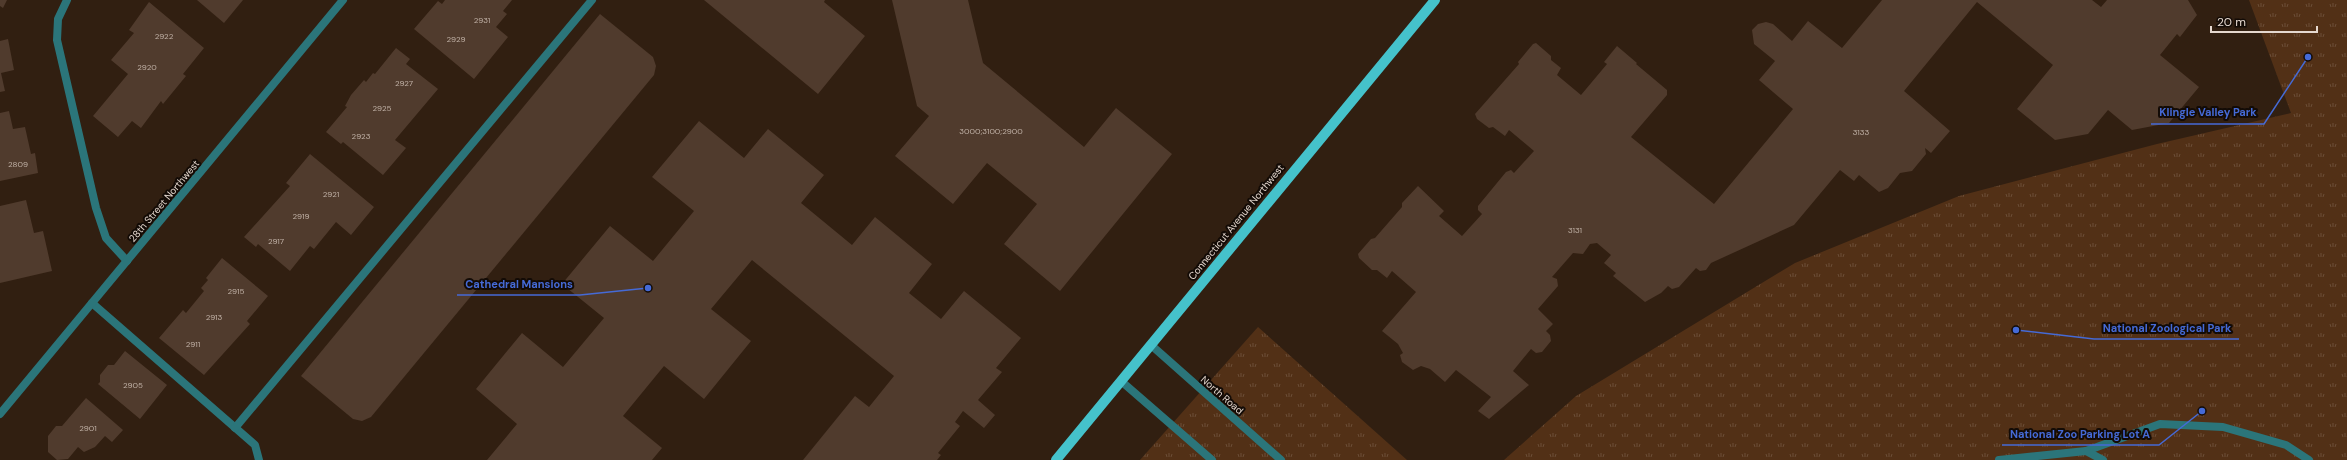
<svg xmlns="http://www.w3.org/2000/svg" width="2347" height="460" font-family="'DM Sans',sans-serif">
	<defs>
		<pattern id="park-tufts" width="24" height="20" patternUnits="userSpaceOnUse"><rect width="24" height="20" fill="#523016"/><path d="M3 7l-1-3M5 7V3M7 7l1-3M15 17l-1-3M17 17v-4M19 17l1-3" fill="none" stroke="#6b4d37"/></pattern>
	</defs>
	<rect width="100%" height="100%" fill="#311f11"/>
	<!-- park -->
	<g fill="url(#park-tufts)">
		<path d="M2249,0H2347V460H1504L1576,396L1795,263L1959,196L2157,144L2291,113Z"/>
		<path d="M1258,327L1407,460H1140Z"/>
	</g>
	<!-- building -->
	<g fill="#503b2d">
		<path d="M0,0H7L3,8L0,6Z"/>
		<path d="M197,0H243L224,23Z"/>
		<path d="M445,0H512L503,11L507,14L496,27L508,37L474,79L414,29L438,1L442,4Z"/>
		<path d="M704,0H825L824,2L865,36L818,94Z"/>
		<path d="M892,0H968L983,63L1084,147L1116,108L1172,154L1060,291L1004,244L1037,204L987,163L953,204L895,156L929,116L917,106Z"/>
		<path d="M1882,0H2092L2101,7L2107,0H2188L2197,15L2180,37L2177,34L2160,55L2199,87L2169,123L2132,130L2108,110L2088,134L2055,140L2017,109L2053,65L1977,2L1904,91L1950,131L1931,153L1925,148L1926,154L1912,171L1900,173L1888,188L1879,192L1859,175L1854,181L1840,170L1794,225L1711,263L1706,270L1700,271L1696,268L1679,287L1672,289L1668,286L1661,293L1645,302L1613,276L1616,273L1604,263L1611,255L1597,243L1590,244L1583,254L1573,253L1552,277L1557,279L1558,286L1538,309L1553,324L1546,331L1550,335L1551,341L1542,352L1536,353L1531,349L1513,371L1529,385L1489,419L1478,411L1491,397L1456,370L1445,382L1430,369L1421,366L1413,370L1402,362L1400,355L1403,353L1398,344L1382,331L1416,292L1392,271L1387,278L1377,270H1372L1359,258L1358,254L1371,239L1375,238L1402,207V203L1418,186L1444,211L1439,216L1462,236L1482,214L1478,210V206L1506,172L1511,170L1514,173L1534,151L1509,130L1505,136L1493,127L1489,128L1477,119L1475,114L1519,64L1518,62L1533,44L1536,43L1551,56V60L1561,68L1557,75L1581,95L1607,64L1604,62L1617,46L1637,63L1636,64L1667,90V95L1631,137L1714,204L1793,109L1759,80L1775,61L1754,44L1752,30L1758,24L1766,22L1773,24L1792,41L1808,21L1842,48Z"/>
		<path d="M149,2L204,48L183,74L186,76L163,104L161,101L141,128L132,121L118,137L93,116L128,74L111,60L134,33L129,30Z"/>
		<path d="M600,14L653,57L656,66L654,75L371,417L362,421L353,419L301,376Z"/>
		<path d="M8,39L14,70L1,73L5,91L0,92V41Z"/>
		<path d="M396,48L410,59L406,64L438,89L395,140L406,148L383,175L343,142L341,144L326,132L347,107L345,106L351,95L364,80L366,82L373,73L375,74Z"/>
		<path d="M9,111L13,129L25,127L31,154L35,153L38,173L0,181V113Z"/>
		<path d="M699,121L744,158L768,129L824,175L801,203L852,245L875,217L932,264L909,293L941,319L964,291L1021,338L996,368L1002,372L978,400L995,415L984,428L963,411L955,422L960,426L938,453L941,455L937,460H803L855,396L869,407L894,376L752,260L711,309L751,341L704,399L664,366L623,416L662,448L652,460H487L517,424L476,389L522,333L563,367L604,318L562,284L610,226L653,261L694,211L652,177Z"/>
		<path d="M310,154L374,207L351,235L336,222L314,249L310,246L290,271L258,244L256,247L244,237L290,186L286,183Z"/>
		<path d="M26,200L34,233L43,231L52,271L0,283V206Z"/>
		<path d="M222,258L268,296L247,321L250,324L204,375L159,338L183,310L186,313L204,291L201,288L208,280L206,278Z"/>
		<path d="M125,351L167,385L140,419L98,384L100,382V375L108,365H114Z"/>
		<path d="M86,398L123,430L112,442L105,436L95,447L84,452L78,447L68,459L57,460L48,452V436L56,426H62Z"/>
	</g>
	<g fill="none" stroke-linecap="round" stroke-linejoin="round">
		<!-- service -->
		<g stroke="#2b757a" stroke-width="8">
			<path d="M67,0L58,19L57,40L96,208L106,238L127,261"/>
			<path d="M92,303L255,445L259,460"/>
			<path d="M235,428L592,0"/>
			<path d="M2086,451L2160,424L2223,427L2286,445L2309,460"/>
			<path d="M1999,460L2086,451L2103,460"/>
		</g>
		<!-- minor -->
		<g stroke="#2b757a" stroke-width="8">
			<path d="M1151,345L1281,460"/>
			<path d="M1121,381L1212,460"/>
			<path d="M0,414L343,0"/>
		</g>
		<!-- primary -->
		<path stroke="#45c2cb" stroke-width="10" d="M1056,460L1435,0"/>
	</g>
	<g text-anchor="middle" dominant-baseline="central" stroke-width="4" stroke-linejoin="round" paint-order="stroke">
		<!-- number labels -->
		<g font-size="8" fill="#c0b1a6">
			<text x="482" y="20">2931</text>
			<text x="164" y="36">2922</text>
			<text x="456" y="39">2929</text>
			<text x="147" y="67">2920</text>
			<text x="404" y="83">2927</text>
			<text x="382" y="108">2925</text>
			<text x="991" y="131">3000;3100;2900</text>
			<text x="1861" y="132">3133</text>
			<text x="361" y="136">2923</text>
			<text x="18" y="164">2809</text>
			<text x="331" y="194">2921</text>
			<text x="301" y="216">2919</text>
			<text x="1575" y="230">3131</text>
			<text x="276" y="241">2917</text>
			<text x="236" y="291">2915</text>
			<text x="214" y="317">2913</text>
			<text x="193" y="344">2911</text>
			<text x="133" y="385">2905</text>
			<text x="88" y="428">2901</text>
		</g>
		<!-- street labels -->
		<g font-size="10" fill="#e5d8cf" stroke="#130b06">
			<text transform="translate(164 201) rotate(-50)">28th Street Northwest</text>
			<text transform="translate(1236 222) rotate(-51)">Connecticut Avenue Northwest</text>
			<text transform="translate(1222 395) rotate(41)">North Road</text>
		</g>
	</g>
	<!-- callouts -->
	<path fill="none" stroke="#456ad6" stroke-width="1.5" d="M2308 57L2264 124H2151M648 288L580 295H457M2016 330L2094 339H2239M2202 411L2159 445H2002"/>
	<g fill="#456ad6" stroke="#130b06" stroke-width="1.5">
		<circle cx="2308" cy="57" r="4"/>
		<circle cx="648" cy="288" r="4"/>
		<circle cx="2016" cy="330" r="4"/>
		<circle cx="2202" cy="411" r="4"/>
	</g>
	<g font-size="11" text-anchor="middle" font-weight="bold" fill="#456ad6" stroke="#130b06" stroke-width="4" stroke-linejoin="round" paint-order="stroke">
		<text x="2208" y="116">Klingle Valley Park</text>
		<text x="519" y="288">Cathedral Mansions</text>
		<text x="2167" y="332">National Zoological Park</text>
		<text x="2080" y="438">National Zoo Parking Lot A</text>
	</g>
	<!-- scale -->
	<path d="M2211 26v6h106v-6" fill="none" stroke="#e5d8cf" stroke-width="2"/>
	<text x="2217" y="26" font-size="12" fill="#e5d8cf" stroke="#130b06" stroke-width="3" paint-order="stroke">20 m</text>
</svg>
